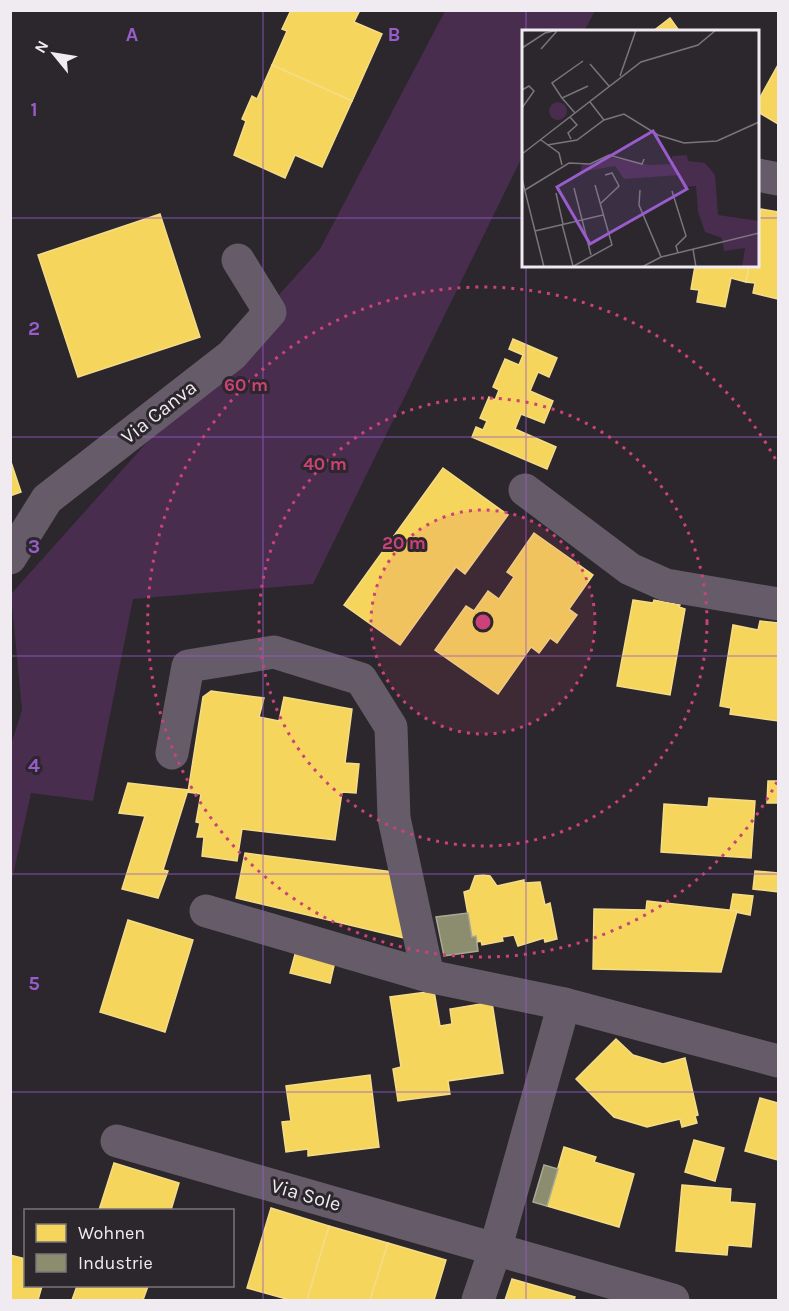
<svg xmlns="http://www.w3.org/2000/svg" width="789" height="1311" font-family="Karla,sans-serif">
	<rect width="100%" height="100%" fill="#2b272c"/>
	<!-- green -->
	<path fill="#482d4e" d="M445,11H595L584,31L524,32L523,155L313,584L133,599L93,801L31,793L11,884V744L22,710L11,594L320,249Z"/>
	<!-- homes -->
	<g fill="#f6d55c" stroke="#f4dc88" stroke-width="1.5">
		<path d="M291,10H360L354,22L382,34L352,101L272,65L287,31L282,29Z"/>
		<path d="M670,18L680,32H652Z"/>
		<path d="M272,65L352,101L322,167L295,155L285,178L234,155L246,121L242,119L252,96L257,99Z"/>
		<path d="M778,65V124L758,112V101Z"/>
		<path d="M761,209L778,212V299L753,293L755,283L746,282L749,266H758V226Z"/>
		<path d="M160,214L200,337L78,377L38,255Z"/>
		<path d="M695,266H749L746,282L731,278L725,307L697,302L699,290L691,289Z"/>
		<path d="M513,339L557,358L549,377L538,372L530,391L553,401L544,423L521,414L515,429L556,447L547,469L472,437L476,427L483,430L487,421L480,418L489,397L495,400L499,390L493,387L505,359L519,365L523,355L509,349Z"/>
		<path d="M10,459L21,492L10,496Z"/>
		<path d="M443,468L508,515L465,574L456,567L400,645L344,605Z"/>
		<path d="M534,533L593,575L569,609L577,615L557,643L550,638L539,653L531,647L498,694L435,650L466,606L474,611L488,591L499,599L514,577L507,572Z"/>
		<path d="M633,600L653,603L654,600L680,605L679,607L685,609L670,695L617,686Z"/>
		<path d="M760,621L778,623V721L730,714L731,708L720,706L733,625L758,630Z"/>
		<path d="M211,691L264,698L259,717L279,721L284,697L352,709L345,763L359,764L356,793L342,792L335,840L242,829L237,861L202,856L204,837H197L200,823L196,822L201,794L188,792L203,697Z"/>
		<path d="M768,781H778V803H767Z"/>
		<path d="M128,783L188,790L163,870L168,871L158,898L122,889L145,816L119,813Z"/>
		<path d="M709,798L755,801L751,858L661,852L664,804L708,807Z"/>
		<path d="M245,853L393,872L404,938L236,898Z"/>
		<path d="M755,871L778,873V892L753,889Z"/>
		<path d="M483,875L490,876L497,886L524,880V883L540,882L545,905L550,903L557,939L545,942L544,938L518,946L514,935L502,937L503,941L482,945L481,941L477,942L476,936L472,937L464,892L470,890L475,876Z"/>
		<path d="M733,894L753,896L750,915L730,911Z"/>
		<path d="M647,901L737,911L721,972L593,969L594,909L646,910Z"/>
		<path d="M128,920L193,940L165,1032L100,1012Z"/>
		<path d="M297,947L336,957L330,983L290,973Z"/>
		<path d="M434,991L440,1026L452,1024L450,1009L492,1002L503,1073L448,1081L450,1094L398,1101L393,1069L401,1067L390,997Z"/>
		<path d="M616,1039L633,1055L663,1064L685,1058L698,1115L695,1116L697,1123L682,1127L680,1119L647,1127L614,1117L576,1079Z"/>
		<path d="M370,1075L379,1147L308,1156V1149L286,1152L282,1122L291,1121L286,1086Z"/>
		<path d="M760,1098L778,1103V1160L745,1151Z"/>
		<path d="M694,1140L724,1148L715,1181L685,1172Z"/>
		<path d="M564,1147L596,1157L594,1162L634,1174L619,1227L547,1206Z"/>
		<path d="M114,1163L179,1183L171,1210H99Z"/>
		<path d="M682,1185L731,1189L730,1202L755,1204L751,1247L728,1245L727,1255L676,1251Z"/>
		<path d="M271,1208L329,1226L307,1300H290L247,1288Z"/>
		<path d="M329,1226L388,1243L370,1300H307Z"/>
		<path d="M388,1243L446,1260L434,1300H370Z"/>
		<path d="M10,1255L26,1259V1286H42L38,1300H10Z"/>
		<path d="M512,1279L575,1297L574,1300H505Z"/>
		<path d="M77,1286H148L143,1300H72Z"/>
	</g>
	<!-- industry -->
	<g fill="#8c8c6e" stroke="#aaa895" stroke-width="1.5">
		<path d="M468,913L472,937L476,936L478,951L444,956L436,917Z"/>
		<path d="M544,1165L558,1169L547,1206L533,1202Z"/>
	</g>
	<g fill="none" stroke-linecap="round" stroke-linejoin="round">
		<!-- minor -->
		<g stroke="#665c69" stroke-width="33">
			<path d="M758,175L778,179"/>
			<path d="M525,490L630,569L666,585L778,604"/>
			<path d="M10,558L47,499L232,355L270,312L238,260"/>
			<path d="M172,753L188,666L274,652L361,679L391,727L394,818L428,976"/>
			<path d="M206,911L428,976L564,1004L778,1061"/>
			<path d="M117,1141L673,1300"/>
			<path d="M478,1300L495,1250L564,1004"/>
		</g>
	</g>
	<!-- grid -->
	<path fill="none" stroke="#985ccb" stroke-width="1.5" stroke-opacity="0.55" d="M263,10V1300M526,10V32M10,218H524M758,218H778M526,266V1300M10,437H778M10,656H778M10,874H778M10,1092H778"/>
	<!-- distance rings -->
	<circle cx="483" cy="622" r="112" fill="#cb4279" fill-opacity=".12"/>
	<g fill="none" stroke="#cb4279" stroke-width="3" stroke-dasharray="3 6">
		<circle cx="483" cy="622" r="112"/>
		<circle cx="483" cy="622" r="224"/>
		<path d="M777 782A335 335 0 1 1 777 462"/>
	</g>
	<g text-anchor="middle" dominant-baseline="central" stroke-width="6" stroke-linejoin="round" paint-order="stroke">
		<!-- street labels -->
		<g font-size="20" fill="#f0ebf0" stroke="#2c262d">
			<text transform="translate(159 412) rotate(-38)">Via Canva</text>
			<text transform="translate(306 1195) rotate(16)">Via Sole</text>
		</g>
	</g>
	<!-- overview -->
	<g transform="translate(522 30)">
		<rect width="237" height="237" fill="#2b272c"/>
		<path d="M27 81a9 9 0 1 1 18 0a9 9 0 1 1-18 0ZM165,125L166,131L183,133L193,145L196,185L237,191V237H220L223,218L202,221L200,208L183,202L176,182L174,156L161,157L158,145L102,149L93,136L58,142L60,134L80,133L88,127L127,135L150,134V126Z" fill="#482d4e"/>
		<path fill="none" stroke="#7a757a" stroke-width="1.5" d="M0,18L23,3L36,0M19,19L35,1M68,34L87,56M98,46L114,0M0,60L7,56L12,61L0,78M40,68L30,53L61,31M68,72L82,90M53,83L40,68L66,56M48,87L55,95L46,103L49,109M19,110L37,123L40,135M25,115L55,110L82,90L102,84L136,105L162,113L195,111L237,92M0,124L119,32L176,15L194,0M0,149L22,237M52,158L69,225M3,160L47,133L68,134L87,125L120,134L122,129M118,160L117,175L139,227M150,161L164,206L154,216L156,223M34,163L41,194M78,174L97,156L90,143L83,145M40,194L51,236M13,201L81,185M171,219L174,237M50,237L90,215L73,155M120,237L139,227L237,203"/>
		<path fill="#985ccb" fill-opacity="0.15" stroke="#985ccb" stroke-width="3" d="M131,101L165,159L68,214L35,157Z"/>
		<rect width="237" height="237" fill="none" stroke="#f0ebf0" stroke-width="3"/>
	</g>
	<g font-size="20" text-anchor="middle" font-weight="bold" fill="#985ccb" stroke="#2c262d" stroke-width="6" stroke-linejoin="round" paint-order="stroke">
		<text x="132" y="41">A</text>
		<text x="394" y="41">B</text>
		<text x="34" y="116">1</text>
		<text x="34" y="335">2</text>
		<text x="34" y="553">3</text>
		<text x="34" y="772">4</text>
		<text x="34" y="990">5</text>
	</g>
	<circle cx="483" cy="622" r="9" fill="#cb4279" stroke="#2c262d" stroke-width="3"/>
	<g font-size="18" text-anchor="middle" font-weight="bold" fill="#cb4279" stroke="#2c262d" stroke-width="6" stroke-linejoin="round" paint-order="stroke">
		<text x="246" y="391">60 m</text>
		<text x="325" y="470">40 m</text>
		<text x="404" y="549">20 m</text>
	</g>
	<!-- border -->
	<rect width="789" height="1311" fill="none" stroke="#f0ebf0" stroke-width="24"/>
	<!-- legend -->
	<rect x="24" y="1209" width="210" height="78" fill="#2c262d" stroke="#7a757b" stroke-width="1.5"/>
	<rect x="36" y="1224" width="30" height="18" fill="#f6d55c" stroke="#7a757b" stroke-width="1.5"/>
	<text x="78" y="1239" font-size="18" fill="#f0ebf0">Wohnen</text>
	<rect x="36" y="1254" width="30" height="18" fill="#8c8c6e" stroke="#7a757b" stroke-width="1.5"/>
	<text x="78" y="1269" font-size="18" fill="#f0ebf0">Industrie</text>
	<!-- north arrow -->
	<g transform="translate(54 54) rotate(300)" stroke="#2c262d" stroke-width="4.5" paint-order="stroke">
	<path d="M0-4.5L10 22L0 15L-10 22Z" fill="#f0ebf0"/>
	<text y="-9" font-size="16" font-weight="bold" text-anchor="middle" fill="#f0ebf0">N</text>
	</g>
</svg>
